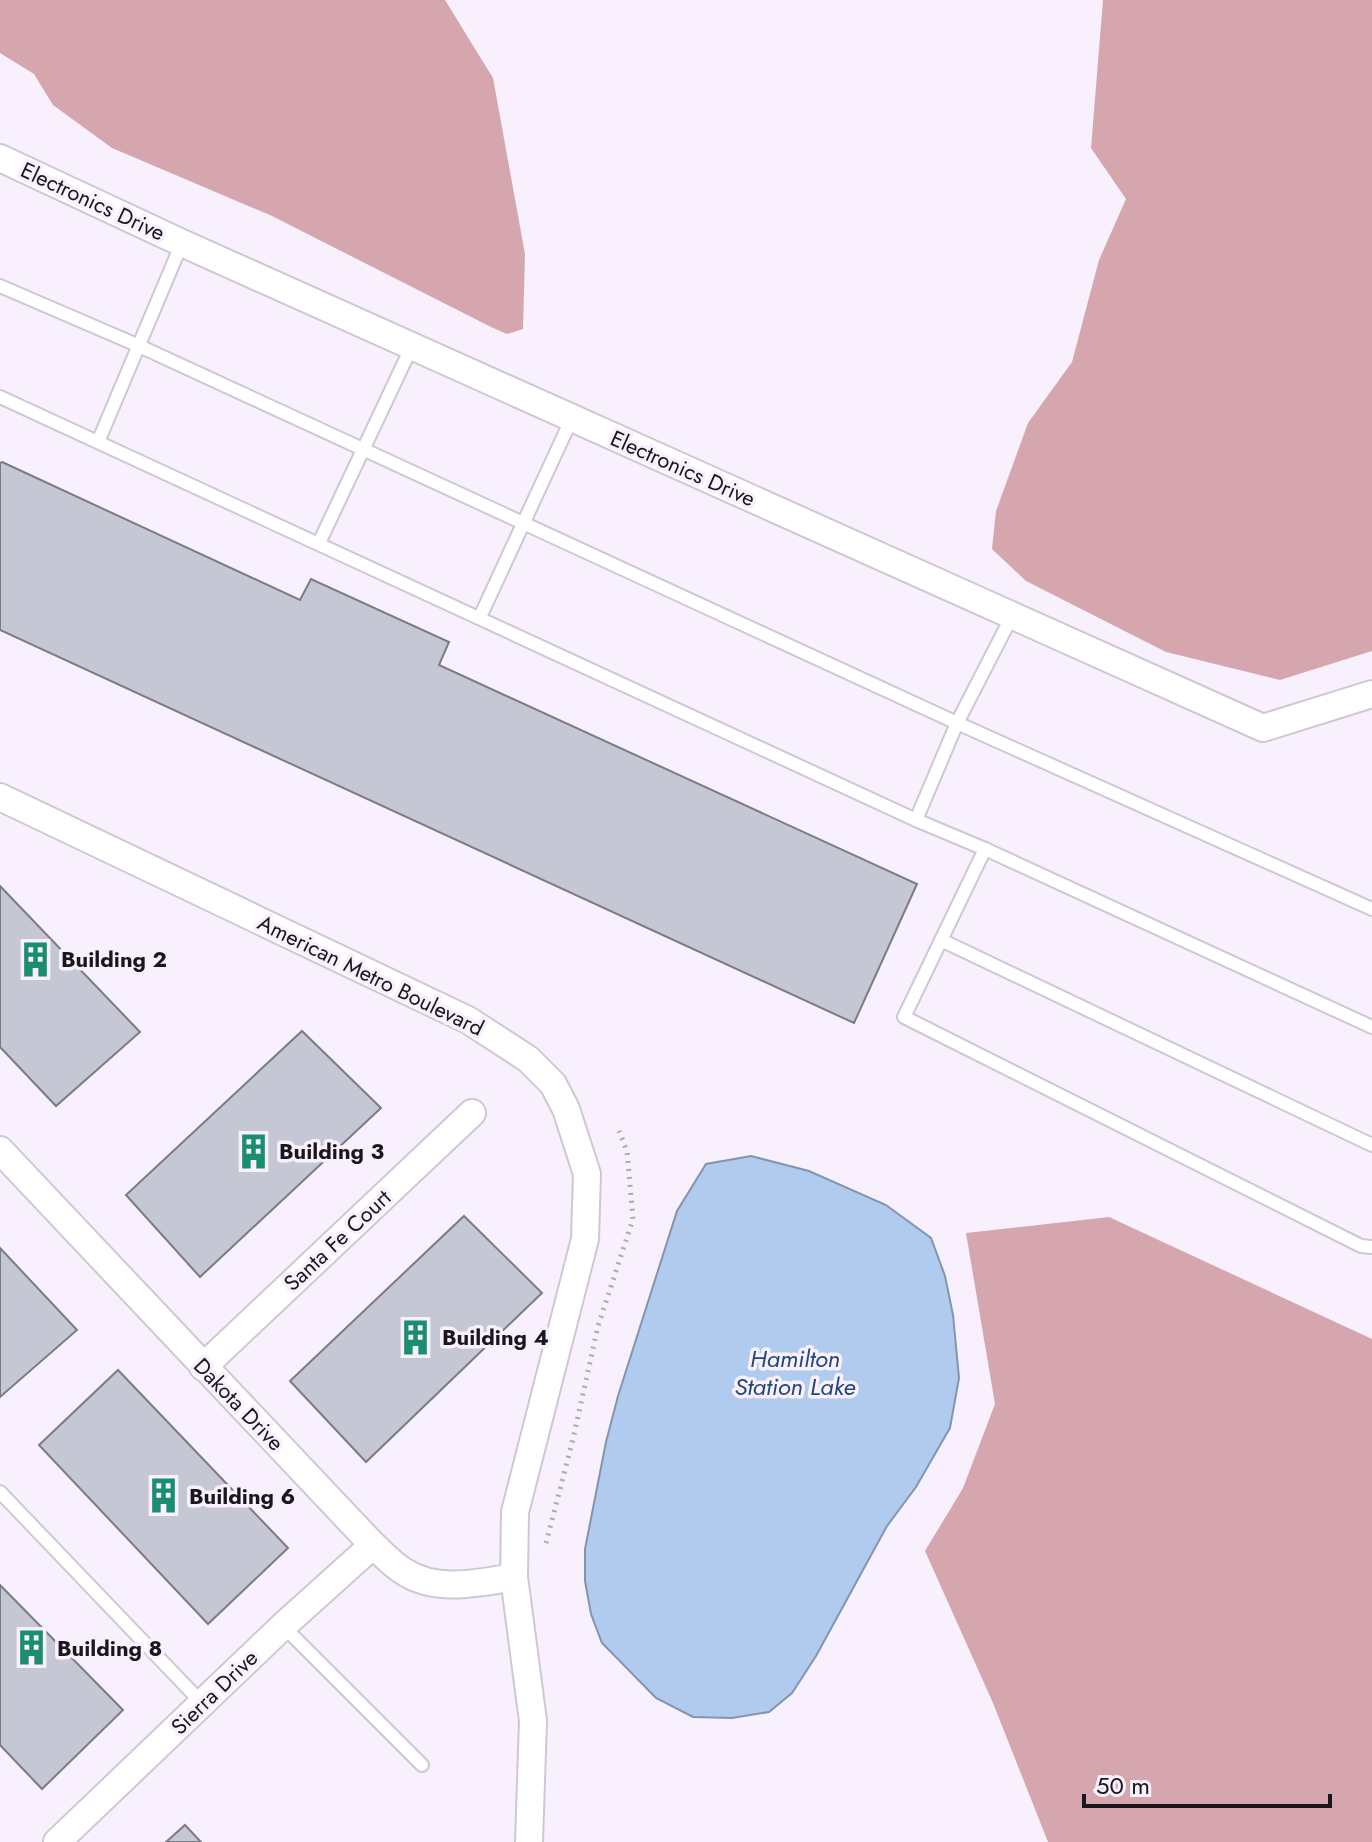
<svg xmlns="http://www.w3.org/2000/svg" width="1372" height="1842" font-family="Jost,sans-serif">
	<rect width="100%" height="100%" fill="#f8f0fd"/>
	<!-- forest -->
	<g fill="#d5a6ae">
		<path d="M0,0H445L493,78L525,254L523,329L507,334L491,327L272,216L112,148L53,105L34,74L0,53Z"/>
		<path d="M1103,0H1372V651L1280,680L1166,652L1026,581L992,549L996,511L1028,423L1072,362L1099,260L1126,199L1091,148Z"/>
		<path d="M1109,1217L1372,1339V1842H1048L993,1703L925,1551L963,1488L995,1404L966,1233Z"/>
	</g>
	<!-- water -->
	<path fill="#b0cbed" stroke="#8395ae" stroke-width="2" d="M751,1156L809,1171L886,1205L931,1238L945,1276L953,1315L959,1378L950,1428L916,1487L887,1526L816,1656L792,1693L769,1712L732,1718L693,1717L656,1698L602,1643L591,1614L585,1581V1549L606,1442L618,1396L677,1211L706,1164Z"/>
	<!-- building -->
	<g fill="#c6c7d4" stroke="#7a7b87" stroke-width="2">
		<path d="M2,462L300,600L311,579L449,642L439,665L917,884L854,1023L0,630V463Z"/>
		<path d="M0,886L140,1032L56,1106L0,1047Z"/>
		<path d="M302,1031L381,1108L200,1277L126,1195Z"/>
		<path d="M464,1216L542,1293L366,1462L290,1381Z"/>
		<path d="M0,1248L77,1330L0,1397Z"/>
		<path d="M118,1370L288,1548L208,1624L39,1445Z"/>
		<path d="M0,1585L123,1710L42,1789L0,1745Z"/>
		<path d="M185,1825L201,1842H166Z"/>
	</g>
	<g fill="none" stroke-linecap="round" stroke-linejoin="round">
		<defs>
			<g id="lane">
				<path d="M0,286L137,345L957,723L1372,909"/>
				<path d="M0,397L916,820"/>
				<path d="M98,442L182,243"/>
				<path d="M319,543L412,346"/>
				<path d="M1012,616L957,723L916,820L985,849L1372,1027"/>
				<path d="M480,617L572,418"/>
				<path d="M985,849L904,1017L1361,1246L1372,1247"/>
				<path d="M941,940L1372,1145"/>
				<path d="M0,1492L202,1703"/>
				<path d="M283,1626L422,1765"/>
			</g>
			<g id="street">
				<path d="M0,158L182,243L1263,728L1372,694"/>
				<path d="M0,797L468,1020L528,1059L553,1084L566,1109L587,1174L585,1239L515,1512L514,1577L533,1721L529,1842"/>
				<path d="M0,1150L373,1545C383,1554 392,1564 403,1571C436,1593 478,1583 514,1577"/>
				<path d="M203,1367L472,1113"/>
				<path d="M57,1842L283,1626L373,1545"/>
			</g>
		</defs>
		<!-- lane casing -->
		<use href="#lane" stroke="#cec8d4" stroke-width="16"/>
		<!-- street casing -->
		<use href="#street" stroke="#cec8d4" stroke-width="30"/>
		<!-- path -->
		<path stroke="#afa9b3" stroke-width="5" stroke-dasharray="2 6" stroke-linecap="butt" d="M546,1543L573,1439L598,1326L633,1219L627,1151L619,1131"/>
		<!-- lane -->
		<use href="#lane" stroke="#fff" stroke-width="12"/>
		<!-- street -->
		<use href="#street" stroke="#fff" stroke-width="26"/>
	</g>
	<!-- icons -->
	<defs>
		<symbol id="building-bare" viewBox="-9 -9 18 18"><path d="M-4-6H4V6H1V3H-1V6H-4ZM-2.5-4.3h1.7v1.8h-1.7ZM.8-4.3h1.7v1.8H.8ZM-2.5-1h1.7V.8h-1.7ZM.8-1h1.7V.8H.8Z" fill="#1b8e70" stroke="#f8f0fd" stroke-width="2.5" paint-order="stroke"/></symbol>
	</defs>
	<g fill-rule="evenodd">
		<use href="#building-bare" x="10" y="934" width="51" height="51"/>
		<use href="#building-bare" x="228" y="1126" width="51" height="51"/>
		<use href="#building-bare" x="390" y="1312" width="51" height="51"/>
		<use href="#building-bare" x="138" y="1470" width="51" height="51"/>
		<use href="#building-bare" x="6" y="1622" width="51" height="51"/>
	</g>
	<g text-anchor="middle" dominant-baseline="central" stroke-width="7" stroke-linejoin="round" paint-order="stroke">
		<!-- street labels -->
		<g font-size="22" fill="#19171b" stroke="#f8f0fd">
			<text transform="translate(93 201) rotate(25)">Electronics Drive</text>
			<text transform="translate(683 468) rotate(24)">Electronics Drive</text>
			<text transform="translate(371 975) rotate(26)">American Metro Boulevard</text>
			<text transform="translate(337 1240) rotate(-43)">Santa Fe Court</text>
			<text transform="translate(239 1404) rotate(46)">Dakota Drive</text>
			<text transform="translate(214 1692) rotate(-44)">Sierra Drive</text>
		</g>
		<!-- poi labels -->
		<g font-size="22" font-weight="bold" fill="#19171b" stroke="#f8f0fd" text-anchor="start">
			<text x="61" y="959">Building 2</text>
			<text x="279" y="1151">Building 3</text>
			<text x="442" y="1337">Building 4</text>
			<text x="189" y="1496">Building 6</text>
			<text x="57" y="1648">Building 8</text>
		</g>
		<!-- water labels -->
		<g font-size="24" font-style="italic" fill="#234874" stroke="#f8f0fd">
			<text x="795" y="1358">Hamilton<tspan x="795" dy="28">Station Lake</tspan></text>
		</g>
	</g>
	<!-- scale -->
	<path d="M1084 1794v12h246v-12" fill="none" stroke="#19171b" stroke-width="4"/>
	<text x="1096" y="1794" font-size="24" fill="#19171b" stroke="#f8f0fd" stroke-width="6" paint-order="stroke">50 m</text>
</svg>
